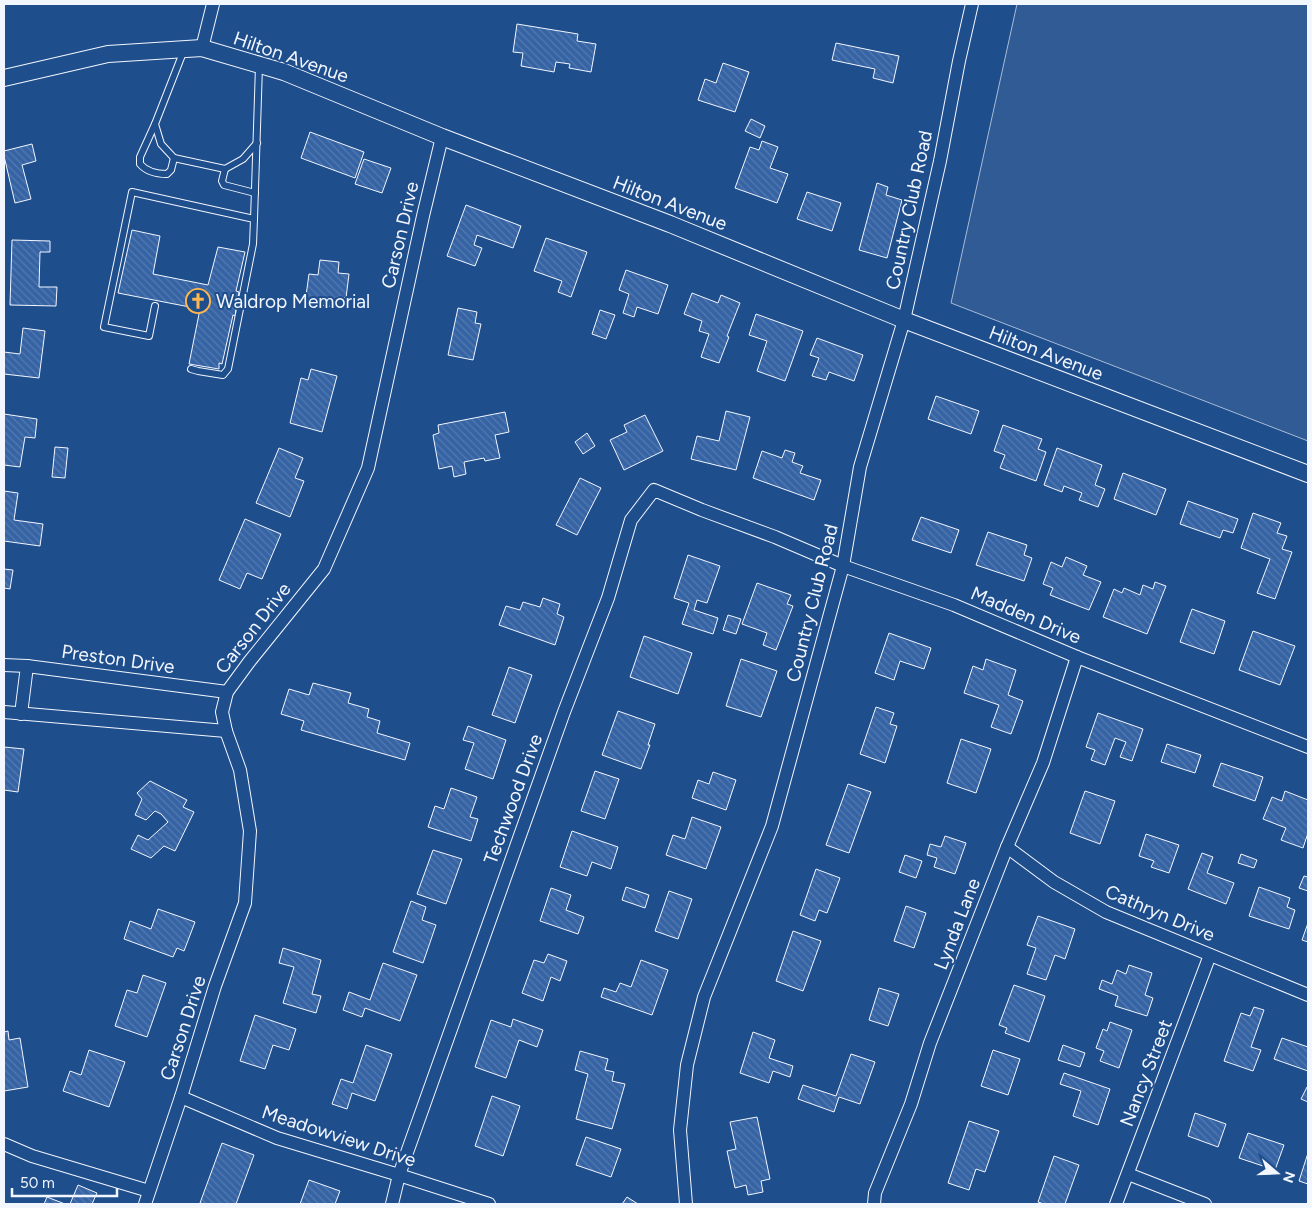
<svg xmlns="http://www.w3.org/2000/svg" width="1312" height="1208" font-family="Figtree,sans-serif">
	<defs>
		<pattern id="building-back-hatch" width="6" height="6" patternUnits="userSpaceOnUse" patternTransform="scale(1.25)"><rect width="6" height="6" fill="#3563a3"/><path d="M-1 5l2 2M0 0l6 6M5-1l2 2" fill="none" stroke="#537ab1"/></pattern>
	</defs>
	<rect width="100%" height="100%" fill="#1f4e8c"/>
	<!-- built -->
	<path fill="#305b95" stroke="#a8bbd7" d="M1017,4H1308V441L951,303Z"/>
	<!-- building -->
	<g fill="url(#building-back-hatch)" stroke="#f2f6ff">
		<path d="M517,24L578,34L577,41L596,44L591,72L569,68L570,64L556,62L554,72L521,66L523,53L513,52Z"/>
		<path d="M836,43L899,56L893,83L873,78L875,69L832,60Z"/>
		<path d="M723,63L749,72L735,112L698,100L705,79L716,83Z"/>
		<path d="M751,119L765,126L760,138L745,131Z"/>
		<path d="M310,132L364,152L355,178L301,158Z"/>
		<path d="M762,141L778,147L770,168L788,174L777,203L735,188L750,147L759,150Z"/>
		<path d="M32,144L36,161L22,165L31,199L15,203L4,156V151Z"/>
		<path d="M364,159L391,168L382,193L355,184Z"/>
		<path d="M877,183L888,187L886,195L902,200L887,258L859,250Z"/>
		<path d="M807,192L841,203L832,231L797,219Z"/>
		<path d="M466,205L521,226L513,248L477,235L474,245L482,248L475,266L447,256Z"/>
		<path d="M132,230L160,236L153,274L208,285L218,247L245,252L236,291L239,292L235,316L233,315L222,364L219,363V369L189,364L200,309L118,293Z"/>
		<path d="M546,238L587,252L571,297L558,292L562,281L534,271Z"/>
		<path d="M12,240L50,241V252H40L39,287H57L56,306L10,305Z"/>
		<path d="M320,260L339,262L338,273L349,274L346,298L337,297L335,307L305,303L309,274L318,275Z"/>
		<path d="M626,270L668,285L658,314L637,307L634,317L623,313L629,294L619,290Z"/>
		<path d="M692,293L718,303L721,295L740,303L727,336L729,337L719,363L701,357L709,334L699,331L702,321L684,314Z"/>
		<path d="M458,308L477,312L475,323L481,324L473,360L448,355Z"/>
		<path d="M600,310L615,315L606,339L592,334Z"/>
		<path d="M756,314L803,331L785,381L757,371L767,341L749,335Z"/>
		<path d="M23,328L45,331L39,378L4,374V352L20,354Z"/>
		<path d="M817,338L863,355L854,381L829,372L826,380L812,376L819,358L810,355Z"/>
		<path d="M311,369L337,376L322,432L290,423L301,378L308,380Z"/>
		<path d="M936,396L979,411L971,434L928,419Z"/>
		<path d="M726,411L750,417L736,470L691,459L697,436L719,441Z"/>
		<path d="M505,412L509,432L495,435L500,458L485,461L484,458L464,462L466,474L454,477L452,466L439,469L433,435L439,433L438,425Z"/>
		<path d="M4,414L37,419L35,438L25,437L20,467L4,465Z"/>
		<path d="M645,415L663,451L624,470L610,440L627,432L624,425Z"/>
		<path d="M1003,425L1042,439L1038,449L1046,452L1036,481L1000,468L1005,455L994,451Z"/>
		<path d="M587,433L595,446L583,454L575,442Z"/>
		<path d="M55,447L68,448L65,478L52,477Z"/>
		<path d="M279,448L303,458L295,478L304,481L290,517L256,503Z"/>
		<path d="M1057,448L1102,465L1095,485L1105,489L1098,507L1079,500L1082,493L1064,486L1062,492L1044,485Z"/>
		<path d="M785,450L795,453L792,462L803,466L800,473L821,480L814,500L753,478L762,451L782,458Z"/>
		<path d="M1123,473L1166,489L1156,515L1114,499Z"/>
		<path d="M580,478L601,488L577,535L556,525Z"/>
		<path d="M4,491L18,493L14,520L43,524L40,546L4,541Z"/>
		<path d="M1188,501L1238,519L1233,533L1223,530L1220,538L1180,524Z"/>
		<path d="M1253,513L1281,523L1277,533L1287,536L1282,549L1292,552L1275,599L1257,593L1270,559L1241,548Z"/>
		<path d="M921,517L959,530L951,553L912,540Z"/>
		<path d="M245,519L281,534L262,579L247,573L240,589L219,580Z"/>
		<path d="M988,532L1027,545L1024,555L1032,558L1024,581L976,565Z"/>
		<path d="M688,555L720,566L707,603L697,600L694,610L718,618L713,634L682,624L689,603L674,598Z"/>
		<path d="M1066,557L1087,566L1083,575L1101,582L1089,610L1050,595L1053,588L1043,584L1051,562L1062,567Z"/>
		<path d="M4,569L13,570L10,589L4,588Z"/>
		<path d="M1155,582L1166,586L1147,634L1103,617L1114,589L1122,593L1124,588L1140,595L1143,585L1153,589Z"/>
		<path d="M757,583L791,595L787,604L793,606L776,650L763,645L767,633L742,624Z"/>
		<path d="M543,598L560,604L557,614L564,617L555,645L499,625L506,606L520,610L523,602L540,607Z"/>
		<path d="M1192,609L1225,621L1214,654L1180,642Z"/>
		<path d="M728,615L741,619L736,634L723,630Z"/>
		<path d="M1253,631L1295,646L1280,685L1239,670Z"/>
		<path d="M889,633L931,648L924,669L900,661L894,680L875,673Z"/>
		<path d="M644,636L692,653L678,694L630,677Z"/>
		<path d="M741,659L777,671L761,717L726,706Z"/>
		<path d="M986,659L1016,670L1008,695L1023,701L1011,734L991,727L999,705L964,693L973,666L983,670Z"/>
		<path d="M509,667L532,675L515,723L492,715Z"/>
		<path d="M313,683L351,693L348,703L369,709L367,717L380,721L377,733L410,743L405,760L301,730L304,721L281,714L289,689L309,695Z"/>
		<path d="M876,707L894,713L890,724L897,726L885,763L860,754Z"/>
		<path d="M618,711L655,724L648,745H650L641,769L602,755Z"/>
		<path d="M1098,713L1143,729L1132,761L1120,757L1126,742L1115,738L1105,765L1091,760L1095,750L1086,747Z"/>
		<path d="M468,726L506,740L493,779L465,769L474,743L463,740Z"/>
		<path d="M961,739L991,749L976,793L947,783Z"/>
		<path d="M1167,744L1201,755L1195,773L1161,762Z"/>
		<path d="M4,747L24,749L18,792L4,790Z"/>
		<path d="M1221,763L1263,777L1255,801L1213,786Z"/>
		<path d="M595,771L619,779L605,819L581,811Z"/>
		<path d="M713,772L736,780L726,810L692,798L698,780L709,784Z"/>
		<path d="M150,781L187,800L183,807L194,812L175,851L164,846L151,858L131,849L138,835L148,840L168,822L161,814L155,811L146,820L135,815L142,799L137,793Z"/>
		<path d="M848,784L871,792L849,853L826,845Z"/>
		<path d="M451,788L477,797L470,817L478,819L471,841L428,827L435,806L444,809Z"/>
		<path d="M1085,791L1115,801L1100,844L1070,833Z"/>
		<path d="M1285,791L1308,800V833L1303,848L1281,840L1286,828L1263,819L1272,797L1282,801Z"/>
		<path d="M692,817L721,827L706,869L666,855L673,835L685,839Z"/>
		<path d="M572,831L618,847L611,869L592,862L587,876L560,867Z"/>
		<path d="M1146,834L1179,845L1169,873L1151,867L1154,861L1139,856Z"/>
		<path d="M945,836L966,843L955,874L934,867L937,858L927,855L930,844L941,847Z"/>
		<path d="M433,850L462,859L446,904L417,894Z"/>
		<path d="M1202,853L1213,857L1207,873L1234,883L1226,904L1188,889Z"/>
		<path d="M1241,854L1257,860L1254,868L1238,863Z"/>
		<path d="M905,855L922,861L916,878L899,872Z"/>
		<path d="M816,869L840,878L827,913L819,910L815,921L800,915Z"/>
		<path d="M1304,876L1308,877V891L1299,888Z"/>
		<path d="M626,887L649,895L645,908L622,900Z"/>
		<path d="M1259,887L1290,898L1287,907L1295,910L1289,929L1249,916Z"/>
		<path d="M551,888L571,895L566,910L584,917L578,934L540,921Z"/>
		<path d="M669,891L692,899L678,939L655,931Z"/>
		<path d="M411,901L426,907L422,920L436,925L423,963L393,952Z"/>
		<path d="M906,906L926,913L914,948L894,941Z"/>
		<path d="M158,909L195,922L184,951L177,948L173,957L124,939L130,921L151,929Z"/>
		<path d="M1038,916L1075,929L1065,959L1055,955L1046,980L1027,974L1036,948L1027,945Z"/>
		<path d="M1308,923V942L1302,940Z"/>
		<path d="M793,931L821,941L803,991L776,981Z"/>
		<path d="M283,948L321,960L312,994L321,996L316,1013L283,1003L294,967L279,963Z"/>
		<path d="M548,954L567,961L560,981L551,977L543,1001L522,993L534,960L544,963Z"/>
		<path d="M641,960L668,970L652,1015L601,997L604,988L616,992L620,983L631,987Z"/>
		<path d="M383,963L417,975L400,1021L365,1008L362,1017L343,1010L349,992L370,1000Z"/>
		<path d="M1129,965L1152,973L1145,995L1153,998L1147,1016L1115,1006L1118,996L1099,989L1102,980L1112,984L1117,970L1126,974Z"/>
		<path d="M143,975L166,983L147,1037L115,1026L127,990L137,993Z"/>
		<path d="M1014,985L1045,996L1029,1042L1005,1033L1007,1028L999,1025Z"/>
		<path d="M879,988L899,994L888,1026L869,1020Z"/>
		<path d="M1254,1007L1264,1010L1251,1047L1261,1050L1253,1071L1224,1061L1241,1013L1250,1016Z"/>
		<path d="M255,1015L296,1029L289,1050L273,1045L265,1069L240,1061Z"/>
		<path d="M513,1019L543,1030L537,1047L519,1040L506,1078L475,1067L491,1020L511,1027Z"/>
		<path d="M1110,1022L1132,1030L1119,1068L1100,1061L1104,1051L1096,1048L1103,1029L1107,1031Z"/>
		<path d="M8,1031L9,1040L20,1038L28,1087L4,1091V1032Z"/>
		<path d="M753,1032L775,1040L769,1058L793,1066L790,1077L773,1071L769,1083L740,1073Z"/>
		<path d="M1282,1038L1308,1047V1071L1274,1059Z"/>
		<path d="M366,1045L392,1054L375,1101L352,1093L347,1109L332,1104L341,1079L353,1083Z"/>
		<path d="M1063,1045L1085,1053L1080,1067L1058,1060Z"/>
		<path d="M89,1050L125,1062L109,1107L63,1091L70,1071L81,1075Z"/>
		<path d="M993,1050L1020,1059L1008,1095L981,1086Z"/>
		<path d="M580,1051L608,1059L605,1070L614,1072L612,1081L625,1084L612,1129L576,1119L588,1074L575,1070Z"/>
		<path d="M851,1054L875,1062L860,1104L839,1097L834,1112L798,1099L803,1085L836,1096Z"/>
		<path d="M1064,1073L1110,1089L1098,1125L1073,1116L1081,1091L1060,1084Z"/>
		<path d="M1307,1087L1308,1088V1102L1301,1099Z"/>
		<path d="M492,1096L520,1106L503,1156L475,1146Z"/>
		<path d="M1195,1113L1226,1124L1218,1147L1188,1136Z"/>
		<path d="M757,1117L770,1179L761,1181L763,1192L748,1195L746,1185L735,1188L727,1151L736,1149L730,1122Z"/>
		<path d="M969,1121L999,1131L985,1172L976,1169L969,1190L948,1183Z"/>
		<path d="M1248,1133L1284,1145L1275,1170L1239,1158Z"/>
		<path d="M586,1137L621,1149L611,1177L576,1165Z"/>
		<path d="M222,1143L254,1155L236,1204H205L200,1203Z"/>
		<path d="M1308,1153V1184L1299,1181Z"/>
		<path d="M1054,1156L1079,1165L1065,1204H1044L1038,1202Z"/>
		<path d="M309,1180L340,1191L335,1204H300Z"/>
		<path d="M78,1185L97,1193L92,1204H70Z"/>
		<path d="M47,1197L65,1204H44Z"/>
		<path d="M627,1197L638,1204H622Z"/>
	</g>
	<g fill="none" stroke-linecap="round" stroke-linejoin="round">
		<defs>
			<g id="service">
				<path d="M184,50L155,124L161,144L174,158L225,169L243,159L257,143"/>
				<path d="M155,124L140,157V164C146,171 157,174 167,174L171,170L174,158"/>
				<path d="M225,169L222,181L224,185L255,193"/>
				<path d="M254,219L259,66"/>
				<path d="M155,306L149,336L104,327L132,192L254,219L253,244L228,369L223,375L198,371L191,369"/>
			</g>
			<g id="minor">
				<path d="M202,48L213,4"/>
				<path d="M4,665L27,666L227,692"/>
				<path d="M4,712L226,731"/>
				<path d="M21,714L27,666"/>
				<path d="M1007,847L1054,882L1106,912L1308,995"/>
				<path d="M181,1097L277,1138L399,1175L489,1204"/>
				<path d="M4,1144L32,1156L149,1191"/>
				<path d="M1128,1174L1205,1204"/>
				<path d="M145,1204L181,1097L215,986L245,903L250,831L240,770L226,731L222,712L227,692L249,662L324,569L368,468L423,216L442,137"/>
				<path d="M392,1204L399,1175L564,712L608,598L631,520L654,490L702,510L775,537L843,566L954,605L1077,657L1308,747"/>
				<path d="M686,1204L680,1130L687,1065L704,997L772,826L843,566L860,467L904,320L940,161L959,61L972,4"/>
				<path d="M874,1204L875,1193L911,1104L930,1043L1007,847L1043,763L1077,657"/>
				<path d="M1116,1204L1210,955"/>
			</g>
			<path id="tertiary" d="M4,78L108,54L202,48L284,72L442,137L670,224L904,320L1308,474"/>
		</defs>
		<!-- service casing -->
		<use href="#service" stroke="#f2f6ff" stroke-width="8"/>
		<!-- minor casing -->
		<use href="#minor" stroke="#f2f6ff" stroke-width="14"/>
		<!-- tertiary casing -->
		<use href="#tertiary" stroke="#f2f6ff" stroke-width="18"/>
		<!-- service -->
		<use href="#service" stroke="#1f4e8c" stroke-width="6"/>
		<!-- minor -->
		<use href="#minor" stroke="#1f4e8c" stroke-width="12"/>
		<!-- tertiary -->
		<use href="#tertiary" stroke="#1f4e8c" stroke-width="16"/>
	</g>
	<!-- icons -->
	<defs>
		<symbol id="church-ring" viewBox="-11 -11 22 22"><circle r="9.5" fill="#1f4e8c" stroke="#ffb74d" stroke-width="1.5"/><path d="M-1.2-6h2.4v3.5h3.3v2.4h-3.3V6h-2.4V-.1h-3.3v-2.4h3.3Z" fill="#ffb74d"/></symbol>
	</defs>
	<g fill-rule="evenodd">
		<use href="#church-ring" x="184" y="287" width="28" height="28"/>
	</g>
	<g text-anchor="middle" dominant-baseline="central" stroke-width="4" stroke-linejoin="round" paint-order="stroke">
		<!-- street labels -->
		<g font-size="19" fill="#f2f6ff" stroke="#1f4e8c">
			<text transform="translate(291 57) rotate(19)">Hilton Avenue</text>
			<text transform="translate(670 203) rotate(21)">Hilton Avenue</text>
			<text transform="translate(909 210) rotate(-78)">Country Club Road</text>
			<text transform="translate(400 235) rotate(-77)">Carson Drive</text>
			<text transform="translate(1046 353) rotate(21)">Hilton Avenue</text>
			<text transform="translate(812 603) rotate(-76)">Country Club Road</text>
			<text transform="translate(1026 615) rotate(23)">Madden Drive</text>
			<text transform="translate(253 628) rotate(-52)">Carson Drive</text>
			<text transform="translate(118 659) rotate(8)">Preston Drive</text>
			<text transform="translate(513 799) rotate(-70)">Techwood Drive</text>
			<text transform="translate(1160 913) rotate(23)">Cathryn Drive</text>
			<text transform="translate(957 924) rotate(-69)">Lynda Lane</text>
			<text transform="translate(183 1028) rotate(-72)">Carson Drive</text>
			<text transform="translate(1146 1073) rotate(-69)">Nancy Street</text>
			<text transform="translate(339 1136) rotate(18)">Meadowview Drive</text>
		</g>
		<!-- poi labels -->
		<g font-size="19" fill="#f2f6ff" stroke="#1f4e8c" text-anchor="start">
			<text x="216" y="301">Waldrop Memorial</text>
		</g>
	</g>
	<!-- border -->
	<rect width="1312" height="1208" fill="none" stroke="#f2f6ff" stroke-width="10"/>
	<!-- north arrow -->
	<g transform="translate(1277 1173) rotate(109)" stroke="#1f4e8c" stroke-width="4" paint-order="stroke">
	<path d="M0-4L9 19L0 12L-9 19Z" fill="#f2f6ff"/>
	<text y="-8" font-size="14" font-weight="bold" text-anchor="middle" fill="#f2f6ff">N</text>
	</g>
	<!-- scale -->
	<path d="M12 1188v8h105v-8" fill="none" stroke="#f2f6ff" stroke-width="2.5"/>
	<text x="20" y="1188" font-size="15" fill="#f2f6ff" stroke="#1f4e8c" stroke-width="4" paint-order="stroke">50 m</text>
</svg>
